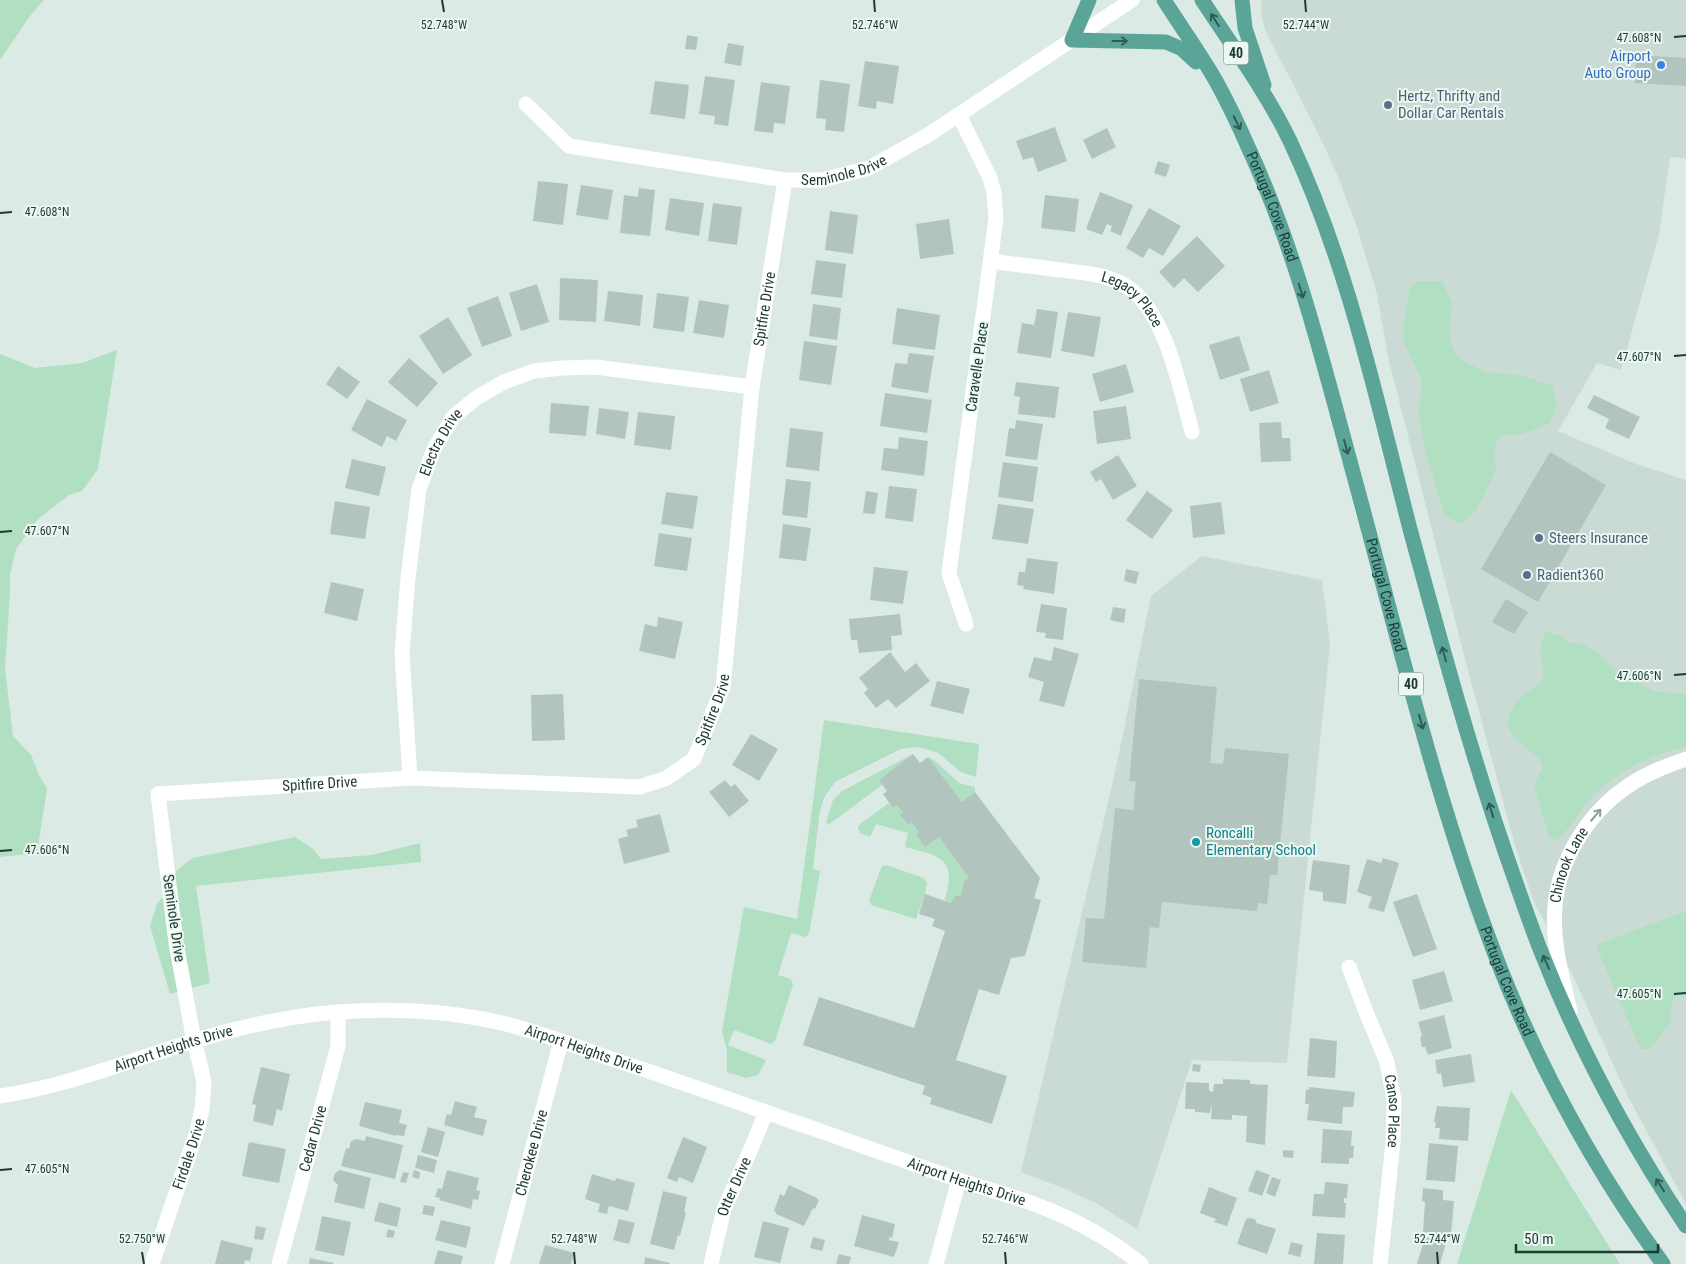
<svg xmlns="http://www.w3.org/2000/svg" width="1686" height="1264" font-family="'Roboto Condensed',sans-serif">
	<rect width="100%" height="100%" fill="#dceae5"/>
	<!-- built -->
	<g fill="#cadad4">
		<path d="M1262,0H1686V158L1670,157L1659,234L1621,370L1597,363L1558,431L1636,464L1686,480V1204L1626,1093L1574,978L1534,902L1516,849L1468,671L1388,357L1377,294L1357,227L1337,174L1315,127L1265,30L1261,11Z"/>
		<path d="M1202,556L1322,580L1330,644L1287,1063L1192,1060L1137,1229L1096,1203L1063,1188L1021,1172L1116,768L1151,596Z"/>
	</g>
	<!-- green -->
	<g fill="#b1dfc1">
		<path d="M0,0H44L30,16L0,60Z"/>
		<path d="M1418,281H1442L1452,303L1449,334L1453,348L1461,360L1486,372L1524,376L1552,386L1557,403L1550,423L1522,434L1500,435L1494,448L1496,471L1475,512L1461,524L1445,516L1425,451L1419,412L1421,393V377L1411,358L1403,339L1405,314L1410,288Z"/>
		<path d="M117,350L98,469L82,491L69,495L38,519L16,549L10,575V593L5,669L13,736L31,755L39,775L47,789L37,853L0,857V354L35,368L82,363Z"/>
		<path d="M1546,631L1560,636L1571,643H1580L1598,653L1622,677L1635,682L1656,692L1686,694V747C1650,754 1615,772 1590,799C1577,813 1572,828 1556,840L1550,838C1543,821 1540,803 1534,785L1543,767L1539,758L1516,740L1507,725L1510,713L1517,700L1539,684L1544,675L1540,648Z"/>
		<path d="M824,720L979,744L976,777L961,772L938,753L919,747L901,749L835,782L825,796L820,810L813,869L820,871L810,929L808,935L805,937L791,933L778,975L791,979L793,985L775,1041L771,1044L734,1030L728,1045L766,1060L758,1075L746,1078L727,1072V1051L722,1031L744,907L797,919Z"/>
		<path d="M913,754L879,780L882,785L828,825L826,822L833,800L842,791Z"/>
		<path d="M928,757L934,760L959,783L975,787V792L962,802Z"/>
		<path d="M889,803L893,808L897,805L903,813L901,815L907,825L911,822L919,832L916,835L925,847L939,837L969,878L964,882L961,896L956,895L951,903L945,900C957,858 941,856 905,847L908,833L876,824L870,837L860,833L858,828L860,824Z"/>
		<path d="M295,837L313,849L321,859L372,855L420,843L421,862L196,886L210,983L170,994L150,926L157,904L170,889L177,870L193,858Z"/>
		<path d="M886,865L924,878L927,883L925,894L916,919L871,905L869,901L880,871L882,866Z"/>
		<path d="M1686,911V997L1677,995C1667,1008 1674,1012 1670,1022C1665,1032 1656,1041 1649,1049H1641L1616,993L1596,945Z"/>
		<path d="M1511,1090L1620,1264H1457Z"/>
	</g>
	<!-- building -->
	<g fill="#b1c5be">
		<path d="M687,35L698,37L696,50L685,49Z"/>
		<path d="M728,43L744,46L741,66L724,63Z"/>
		<path d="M1636,55L1686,58V86L1635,83Z"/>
		<path d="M865,61L899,66L893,104L877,101L876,109L858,106Z"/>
		<path d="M705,76L735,80L728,126L714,124L715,116L699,114Z"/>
		<path d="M820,80L850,84L844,132L825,130L826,119L816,118Z"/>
		<path d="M655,81L689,85L685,119L650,114Z"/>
		<path d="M761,82L790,86L785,124L774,123L773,133L754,131Z"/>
		<path d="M1055,127L1067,161L1038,172L1033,157L1023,160L1016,141Z"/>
		<path d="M1107,128L1116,147L1092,159L1083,140Z"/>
		<path d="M1158,161L1170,165L1166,177L1154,173Z"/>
		<path d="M538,181L568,184L563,225L533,221Z"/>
		<path d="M581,185L613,190L608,220L576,215Z"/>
		<path d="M639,188L655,190L650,236L620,233L624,195L638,197Z"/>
		<path d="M1100,192L1133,205L1121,236L1110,231L1112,226L1107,224L1102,235L1086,229Z"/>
		<path d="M1045,195L1079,199L1075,232L1041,228Z"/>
		<path d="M670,198L704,203L699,236L665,230Z"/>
		<path d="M713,203L742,207L737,245L708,241Z"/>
		<path d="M1149,208L1181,226L1163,256L1149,248L1143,258L1126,248Z"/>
		<path d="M830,211L858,215L853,254L825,250Z"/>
		<path d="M949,219L954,254L920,259L916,224Z"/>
		<path d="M1197,236L1225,266L1198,292L1184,278L1174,288L1159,272Z"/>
		<path d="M816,260L846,264L842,298L811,294Z"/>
		<path d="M560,278L598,280L596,322L559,320Z"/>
		<path d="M537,284L549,322L521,331L509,293Z"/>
		<path d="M608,291L643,295L640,326L604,321Z"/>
		<path d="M657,293L689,297L684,332L653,328Z"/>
		<path d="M498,296L512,336L482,347L467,308Z"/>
		<path d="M699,300L729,305L724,338L693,333Z"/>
		<path d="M813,304L841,308L837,340L809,336Z"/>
		<path d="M897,308L940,315L935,350L892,344Z"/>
		<path d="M1037,309L1058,312L1051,358L1017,353L1022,323L1034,325Z"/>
		<path d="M1068,312L1101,317L1094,357L1061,351Z"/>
		<path d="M448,317L472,355L443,374L419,336Z"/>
		<path d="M1239,336L1250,370L1220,380L1209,345Z"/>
		<path d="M804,341L837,346L831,385L799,380Z"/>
		<path d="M909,353L934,356L928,393L891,387L895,363L907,364Z"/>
		<path d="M409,358L438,383L417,407L388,382Z"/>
		<path d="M1126,364L1134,392L1100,402L1092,374Z"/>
		<path d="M338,366L360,382L347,399L326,384Z"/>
		<path d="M1269,370L1279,403L1250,412L1240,379Z"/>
		<path d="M1016,382L1059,387L1055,418L1018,414L1020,397L1014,396Z"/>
		<path d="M885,393L932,400L927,433L880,426Z"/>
		<path d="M1594,395L1640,417L1629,439L1605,428L1609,419L1587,408Z"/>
		<path d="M367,399L407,420L396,441L387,436L382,447L351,430Z"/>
		<path d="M551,403L589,406L586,436L549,433Z"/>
		<path d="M1126,406L1131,439L1097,444L1093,411Z"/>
		<path d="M599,408L629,412L625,439L596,434Z"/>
		<path d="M638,412L675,416L671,450L634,445Z"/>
		<path d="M1016,420L1043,424L1037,460L1005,456L1009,428L1015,429Z"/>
		<path d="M1281,422L1282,438H1290L1291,461L1261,462L1259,423Z"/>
		<path d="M790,428L823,432L819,471L786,467Z"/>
		<path d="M899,437L928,441L924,476L881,470L884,448L898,449Z"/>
		<path d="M1550,452L1606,485L1538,602L1481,569Z"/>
		<path d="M1118,455L1137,486L1113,500L1101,479L1096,482L1090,472Z"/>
		<path d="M352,459L386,467L379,496L345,488Z"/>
		<path d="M1003,462L1038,467L1033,502L998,497Z"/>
		<path d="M786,479L811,482L807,518L782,515Z"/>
		<path d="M889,486L917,489L913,522L885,518Z"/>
		<path d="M866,491L878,493L875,514L863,513Z"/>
		<path d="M1147,491L1173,510L1152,539L1126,520Z"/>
		<path d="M666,492L698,496L693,529L661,524Z"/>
		<path d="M335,501L370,507L365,539L330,534Z"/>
		<path d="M1221,502L1225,534L1193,538L1190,506Z"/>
		<path d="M998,504L1034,509L1028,544L992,539Z"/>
		<path d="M783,524L811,528L806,561L779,558Z"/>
		<path d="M659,533L692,538L687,571L654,566Z"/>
		<path d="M1027,558L1058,562L1054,594L1023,589L1024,586L1017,585L1019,572H1025Z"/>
		<path d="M874,567L908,571L903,604L870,600Z"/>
		<path d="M1126,569L1139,572L1136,584L1124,581Z"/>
		<path d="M331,582L364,589L357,621L324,613Z"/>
		<path d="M1506,599L1528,612L1514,634L1492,622Z"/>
		<path d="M1041,604L1067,608L1063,640L1045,638L1046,633L1036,632Z"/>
		<path d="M1113,607L1126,609L1124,623L1110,620Z"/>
		<path d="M900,614L902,635L891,636L892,650L859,653L857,640H851L849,619Z"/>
		<path d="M658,617L683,622L675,659L639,651L645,624L657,627Z"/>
		<path d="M1054,647L1079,654L1064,707L1039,701L1044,682L1028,677L1034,657L1051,661Z"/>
		<path d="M890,652L905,672L916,663L930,681L896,708L888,699L876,708L864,693L868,689L859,678Z"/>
		<path d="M1139,679L1217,687L1210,763L1223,764L1225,748L1289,754L1277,875H1270L1267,904L1258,903L1257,911L1162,902L1159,928L1150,927L1146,968L1082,962L1086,918L1104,919L1115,808L1133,810L1136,782L1129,781Z"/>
		<path d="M937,681L970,689L963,714L930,706Z"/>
		<path d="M563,694L565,740L532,741L531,695Z"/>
		<path d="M751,734L778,749L759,781L732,765Z"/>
		<path d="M913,754L920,763L928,757L962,802L975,792L1040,878L1034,898L1041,900L1025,956L1011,958L999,995L979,989L956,1060L1007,1076L992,1124L930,1104L932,1098L922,1094L925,1086L803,1045L819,997L914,1028L945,931L932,926L935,919L919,914L925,894L951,903L956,895L961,896L964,881L969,878L939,837L925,847L916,835L919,832L911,822L908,825L900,815L903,813L897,805L893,808L883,794L887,791L879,780Z"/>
		<path d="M725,780L731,787L735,784L749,801L729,817L709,792Z"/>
		<path d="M660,814L670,852L624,864L618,839L628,836L626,830L638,827L636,820Z"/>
		<path d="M1383,858L1399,863L1384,912L1368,908L1372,897L1357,892L1367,859L1381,863Z"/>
		<path d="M1313,860L1350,865L1346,904L1323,901V892L1309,890Z"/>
		<path d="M1417,894L1437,949L1413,957L1393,902Z"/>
		<path d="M1444,971L1453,1001L1420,1010L1412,980Z"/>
		<path d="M1444,1015L1452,1048L1428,1055L1425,1047H1422L1420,1037L1422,1036L1418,1022Z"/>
		<path d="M1310,1038L1337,1041L1335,1078L1307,1076Z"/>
		<path d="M1471,1054L1475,1082L1443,1087L1441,1073L1437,1074L1435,1060Z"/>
		<path d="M1193,1064L1201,1065L1200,1072L1192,1071Z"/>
		<path d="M261,1067L290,1074L282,1111L277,1109L273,1126L253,1121L256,1105L252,1104Z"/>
		<path d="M1223,1079L1250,1080V1084L1268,1085L1265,1145L1246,1142L1247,1116L1232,1115V1120L1211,1119L1212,1103L1210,1113L1195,1112V1109H1185L1186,1082L1209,1083V1091L1213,1092L1214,1084H1223Z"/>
		<path d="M1309,1087L1355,1092L1353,1107H1343L1342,1124L1307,1120L1309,1104H1305L1306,1089L1309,1090Z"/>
		<path d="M455,1101L477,1107L474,1117L487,1120L483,1136L444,1125L447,1114L451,1115Z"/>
		<path d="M365,1102L402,1110L399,1123L407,1125L404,1136L396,1135V1136L359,1126Z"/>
		<path d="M1437,1106L1470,1108L1468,1141L1439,1139L1440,1128H1435L1436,1122H1434Z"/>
		<path d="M428,1127L445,1132L438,1157L421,1152Z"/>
		<path d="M1323,1129L1352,1131L1351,1146H1354L1353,1158H1349V1164L1321,1163Z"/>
		<path d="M366,1136L403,1145L395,1179L341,1166L346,1148L349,1149L351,1141L356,1139L365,1141Z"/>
		<path d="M683,1137L707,1147L693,1183L679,1177L677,1182L667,1178Z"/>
		<path d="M249,1142L286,1149L279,1183L242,1176Z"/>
		<path d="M1429,1143L1458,1146L1455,1182L1426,1180Z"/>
		<path d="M1283,1150L1294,1151L1293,1158L1283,1157Z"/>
		<path d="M418,1155L437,1160L434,1173L415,1168Z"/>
		<path d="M340,1170L371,1178L364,1209L334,1202L338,1185L333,1180L335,1173Z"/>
		<path d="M414,1170L420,1172L419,1179L412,1177Z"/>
		<path d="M447,1170L479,1178L476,1190L480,1191L478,1200L473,1199L471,1209L439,1200L440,1198L435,1197L438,1188L442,1189Z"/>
		<path d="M1256,1170L1270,1175L1262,1196L1248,1191Z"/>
		<path d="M403,1172L409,1173L406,1183L400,1182Z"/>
		<path d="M592,1174L615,1181L616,1178L635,1183L628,1211L609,1206L607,1214L598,1212L600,1204L585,1199Z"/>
		<path d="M1272,1177L1281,1180L1275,1197L1266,1193Z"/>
		<path d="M1325,1182L1348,1184L1347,1198H1344V1203H1346L1345,1218L1312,1216L1314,1194H1324Z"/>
		<path d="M789,1185L817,1198V1199L819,1200L815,1209L813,1208L804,1226L776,1214V1212L774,1211L780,1194L784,1196Z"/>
		<path d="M1209,1187L1237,1198L1227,1226L1214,1222L1216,1219L1200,1213Z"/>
		<path d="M1423,1188L1443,1190V1200L1454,1201L1451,1235L1423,1232L1425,1202L1422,1201Z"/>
		<path d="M663,1191L687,1197L684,1212L686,1213L680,1236L678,1235L674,1250L650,1244Z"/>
		<path d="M379,1202L401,1208L397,1227L374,1221Z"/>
		<path d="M424,1205L435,1207L433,1216L422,1214Z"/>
		<path d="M862,1215L895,1224L892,1238L889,1237V1240L899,1242L894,1257L854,1246Z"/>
		<path d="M322,1216L351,1222L344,1256L315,1250Z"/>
		<path d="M1251,1218L1256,1220V1223L1276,1229L1267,1254L1237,1244L1246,1219Z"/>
		<path d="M619,1219L635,1223L629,1244L613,1240Z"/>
		<path d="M441,1220L471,1227L466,1248L435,1240Z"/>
		<path d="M763,1221L789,1228L780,1263L754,1257Z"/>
		<path d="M256,1226L266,1228L263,1240L254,1239Z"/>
		<path d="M388,1229L395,1231L393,1238L386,1237Z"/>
		<path d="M1317,1233L1345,1235L1343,1264H1314Z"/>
		<path d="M813,1237L825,1240L822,1251L810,1248Z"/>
		<path d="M1425,1237L1446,1243L1440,1264H1417Z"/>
		<path d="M221,1240L253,1248L250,1261L245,1260L244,1264H215Z"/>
		<path d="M1291,1242L1303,1245L1300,1257L1288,1254Z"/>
		<path d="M545,1245L574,1253L571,1264H539Z"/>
		<path d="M438,1250L463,1256L461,1264H434Z"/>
		<path d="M839,1254L851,1257L849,1264H836Z"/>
		<path d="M645,1257L670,1263V1264H644Z"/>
		<path d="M310,1258L334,1263L333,1264H309Z"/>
	</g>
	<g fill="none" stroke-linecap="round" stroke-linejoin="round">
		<!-- street -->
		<g stroke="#fff" stroke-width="15">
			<path id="s1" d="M526,104L569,146L785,180H822L869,168L928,135L1132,0"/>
			<path d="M959,115L990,178L994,193L996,218L949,573L966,624"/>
			<path id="s2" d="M991,261C1011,264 1031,266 1052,269C1076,272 1104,273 1126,286C1166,311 1180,389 1192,432"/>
			<path id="s3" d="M410,778L402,653L408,578L419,489L434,449L453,417L476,398L504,382L534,371L563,368L595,367L752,387"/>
			<path id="s4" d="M1349,967L1366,1012L1387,1062L1394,1100L1393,1143L1380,1264"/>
			<path id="s5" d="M1570,1011C1562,977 1552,942 1555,906C1559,859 1589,812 1628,786C1645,774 1665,766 1686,759"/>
			<path id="s6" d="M152,1264L197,1131L202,1109L204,1084L201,1068L194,1041L176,943L158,794L410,778L639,787L665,779L694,759L723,687L752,387L785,180"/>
			<path id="s7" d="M279,1264L338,1046V1012"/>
			<path id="s8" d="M502,1264L561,1041"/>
			<path id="s9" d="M711,1264L724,1209L750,1151L766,1112"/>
			<path d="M936,1264L959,1180"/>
		</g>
		<!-- secondary -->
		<path stroke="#fff" stroke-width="15" id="s10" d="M0,1096C68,1086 131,1060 197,1040C243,1026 290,1016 338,1012C394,1008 452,1011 506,1024C541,1033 575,1046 609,1058C682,1082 753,1108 826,1133C869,1148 913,1164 956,1179C985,1189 1014,1196 1042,1207C1078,1221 1111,1240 1141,1264"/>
		<!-- primary -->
		<g stroke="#5ba598" stroke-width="15">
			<path d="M1089,0L1072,40L1166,42L1182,49L1196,62"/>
			<path id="s11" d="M1164,0C1181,27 1200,53 1216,81C1228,103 1239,126 1249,149C1297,253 1324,366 1354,476C1399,641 1438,810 1501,970C1542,1073 1598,1174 1663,1264"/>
			<path d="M1202,0C1232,46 1266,91 1290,141C1348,264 1376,398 1410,529C1442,647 1474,765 1515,880C1523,903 1531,926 1540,949C1578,1046 1628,1139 1686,1226"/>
			<path d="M1242,0L1245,28L1264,85"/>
		</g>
	</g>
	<!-- one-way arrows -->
	<defs><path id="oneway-shaft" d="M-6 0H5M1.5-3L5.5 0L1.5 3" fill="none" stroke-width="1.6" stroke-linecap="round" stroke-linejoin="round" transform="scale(1.25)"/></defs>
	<g stroke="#2f5b53">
		<use href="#oneway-shaft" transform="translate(1215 20) rotate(-123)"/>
		<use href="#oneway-shaft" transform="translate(1120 41)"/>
		<use href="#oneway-shaft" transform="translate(1237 123) rotate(64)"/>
		<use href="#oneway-shaft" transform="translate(1301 291) rotate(73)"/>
		<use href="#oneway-shaft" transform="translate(1346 447) rotate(75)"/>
		<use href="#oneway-shaft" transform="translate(1444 654) rotate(-105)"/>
		<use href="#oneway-shaft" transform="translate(1421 722) rotate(75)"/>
		<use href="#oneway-shaft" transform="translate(1491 810) rotate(-107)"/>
		<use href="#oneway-shaft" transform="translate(1546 962) rotate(-114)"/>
		<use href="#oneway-shaft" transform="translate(1660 1185) rotate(-122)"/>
	</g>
	<use stroke="#8e9d9a" href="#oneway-shaft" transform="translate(1596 815) rotate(-50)"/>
	<!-- ticks -->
	<path fill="none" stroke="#1c3b35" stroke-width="2" d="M442,0L444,12M874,0L875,12M1305,0L1306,12M1674,37L1686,36M0,213L12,212M1674,356L1686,355M0,532L12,531M1674,675L1686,674M0,851L12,850M1674,994L1686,993M0,1170L12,1169M142,1252L144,1264M574,1252L575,1264M1005,1252L1006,1264M1437,1252L1438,1264"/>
	<!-- markers -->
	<circle fill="#3f7fe0" stroke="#ecf7f2" stroke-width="2" cx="1661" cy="65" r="5"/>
	<g fill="#5c6f8a" stroke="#ecf7f2" stroke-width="2">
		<circle cx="1388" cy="105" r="5"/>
		<circle cx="1539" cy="538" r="5"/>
		<circle cx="1527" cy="575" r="5"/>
	</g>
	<circle fill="#0f9aa8" stroke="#ecf7f2" stroke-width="2" cx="1196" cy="842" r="5"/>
	<g text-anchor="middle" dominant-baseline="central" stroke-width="4" stroke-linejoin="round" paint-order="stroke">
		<!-- shield labels -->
		<g fill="#ecf7f2" stroke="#5a736e" stroke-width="1">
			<rect x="1223.5" y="41.5" width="25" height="23" rx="4"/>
			<rect x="1398.5" y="672.5" width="25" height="23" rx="4"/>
		</g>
		<g font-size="14" font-weight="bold" fill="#1c3b35">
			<text x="1236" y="53">40</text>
			<text x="1411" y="684">40</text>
		</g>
		<!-- shop labels -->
		<g font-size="15" fill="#366cbe" stroke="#ecf7f2" text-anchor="end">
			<text x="1651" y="56">Airport<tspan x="1651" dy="17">Auto Group</tspan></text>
		</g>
		<!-- service labels -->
		<g font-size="15" fill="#4e5e75" stroke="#ecf7f2" text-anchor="start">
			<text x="1398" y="96">Hertz, Thrifty and<tspan x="1398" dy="17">Dollar Car Rentals</tspan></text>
			<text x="1549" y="538">Steers Insurance</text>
			<text x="1537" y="575">Radient360</text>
		</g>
		<!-- street labels -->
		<g font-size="15" fill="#1c3b35" stroke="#ecf7f2">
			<text stroke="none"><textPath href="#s1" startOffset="339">Seminole Drive</textPath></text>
			<text stroke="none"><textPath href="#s11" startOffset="234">Portugal Cove Road</textPath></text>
			<text stroke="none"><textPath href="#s2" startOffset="151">Legacy Place</textPath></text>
			<text stroke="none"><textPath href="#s6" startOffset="1484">Spitfire Drive</textPath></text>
			<text transform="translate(977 367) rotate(-82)">Caravelle Place</text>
			<text stroke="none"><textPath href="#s3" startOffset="342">Electra Drive</textPath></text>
			<text stroke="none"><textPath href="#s11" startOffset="639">Portugal Cove Road</textPath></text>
			<text stroke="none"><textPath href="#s6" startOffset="1079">Spitfire Drive</textPath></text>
			<text stroke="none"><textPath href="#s6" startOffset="644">Spitfire Drive</textPath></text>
			<text stroke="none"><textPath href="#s5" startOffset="150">Chinook Lane</textPath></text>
			<text transform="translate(174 918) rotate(82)">Seminole Drive</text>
			<text stroke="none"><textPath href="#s11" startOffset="1044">Portugal Cove Road</textPath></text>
			<text stroke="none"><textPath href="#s10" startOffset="180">Airport Heights Drive</textPath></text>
			<text stroke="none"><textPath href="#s10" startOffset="600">Airport Heights Drive</textPath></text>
			<text stroke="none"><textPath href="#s4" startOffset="152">Canso Place</textPath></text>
			<text stroke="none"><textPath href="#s7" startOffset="130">Cedar Drive</textPath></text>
			<text stroke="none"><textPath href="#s8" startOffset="115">Cherokee Drive</textPath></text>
			<text stroke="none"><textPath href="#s6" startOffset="116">Firdale Drive</textPath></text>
			<text stroke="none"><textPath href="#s10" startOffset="1005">Airport Heights Drive</textPath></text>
			<text stroke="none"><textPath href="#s9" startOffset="81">Otter Drive</textPath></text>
		</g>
		<!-- culture labels -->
		<g font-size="15" fill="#0d838f" stroke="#ecf7f2" text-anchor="start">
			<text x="1206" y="833">Roncalli<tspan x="1206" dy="17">Elementary School</tspan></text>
		</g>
	</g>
	<g font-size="12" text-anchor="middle" fill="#1c3b35" stroke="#ecf7f2" stroke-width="4" stroke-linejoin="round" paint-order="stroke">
		<text x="444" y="29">52.748°W</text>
		<text x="875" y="29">52.746°W</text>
		<text x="1306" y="29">52.744°W</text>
		<text x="1639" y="42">47.608°N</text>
		<text x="47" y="216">47.608°N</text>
		<text x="1639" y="361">47.607°N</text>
		<text x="47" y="535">47.607°N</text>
		<text x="1639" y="680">47.606°N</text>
		<text x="47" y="854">47.606°N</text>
		<text x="1639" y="998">47.605°N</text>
		<text x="47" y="1173">47.605°N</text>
		<text x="142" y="1243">52.750°W</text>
		<text x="574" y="1243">52.748°W</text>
		<text x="1005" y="1243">52.746°W</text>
		<text x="1437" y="1243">52.744°W</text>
	</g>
	<!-- scale -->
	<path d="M1516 1244v8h142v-8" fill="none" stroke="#1c3b35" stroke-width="2.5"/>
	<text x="1524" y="1244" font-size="15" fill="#1c3b35" stroke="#ecf7f2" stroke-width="4" paint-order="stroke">50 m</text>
</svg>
